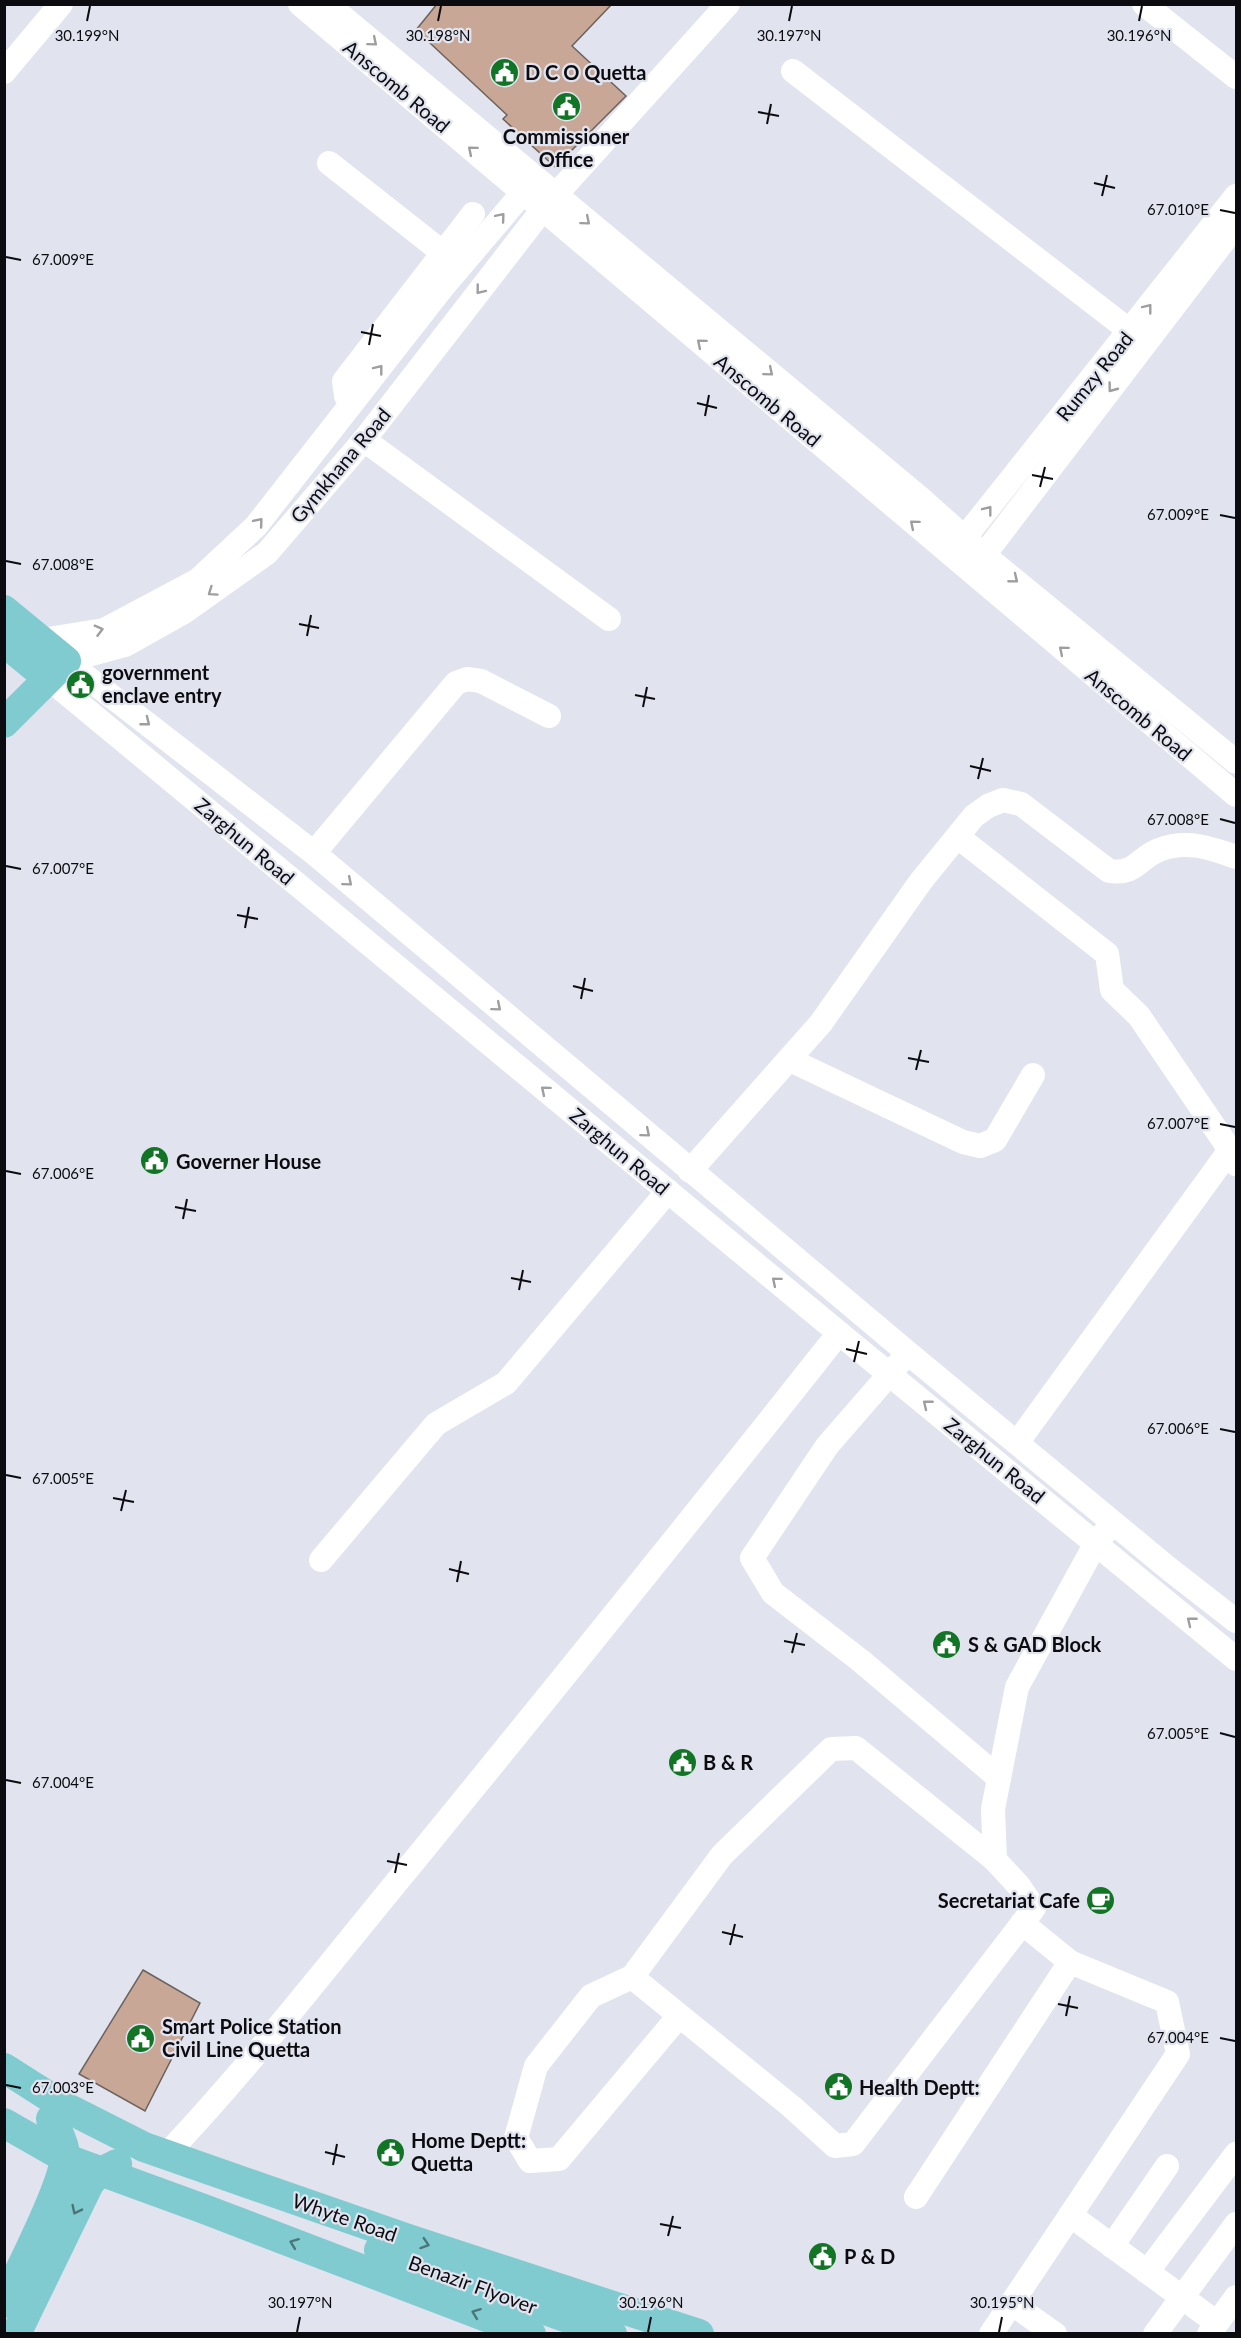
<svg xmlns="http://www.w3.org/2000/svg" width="1241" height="2338" font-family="Lato,sans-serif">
	<rect width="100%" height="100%" fill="#e1e4ef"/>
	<!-- building -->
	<g fill="#c8a796" stroke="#6c625d" stroke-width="1.5">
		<path d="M437,4H612L572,46L626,96L555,167L503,119L507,115L416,30Z"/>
		<path d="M143,1970L200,2003L145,2111L79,2074Z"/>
	</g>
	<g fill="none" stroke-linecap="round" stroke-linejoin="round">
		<!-- minor -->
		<g stroke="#fff" stroke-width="24">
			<path d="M300,4L1236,795"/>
			<path d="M327,4L920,498L984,555L1236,762"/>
			<path d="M1144,4L1236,77"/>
			<path d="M793,71L1130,331"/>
			<path d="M4,72L61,4"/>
			<path d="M329,163L442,252"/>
			<path d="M354,400L346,396L344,381L473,214"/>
			<path d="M364,440L609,619"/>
			<path d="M954,551L1236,196"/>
			<path d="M974,568L1236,225"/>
			<path d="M42,640L104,630L198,580L256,526L442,288L532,182"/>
			<path d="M66,661L314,853L908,1353L1168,1568L1236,1621"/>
			<path d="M66,661L125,645L184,612L267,553L364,440L543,209L728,4"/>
			<path d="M48,678L839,1333L1236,1659"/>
			<path d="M958,837L1107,954L1112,990L1139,1016L1230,1150L1236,1164"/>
			<path d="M314,853L456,683L467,679L481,681L549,716"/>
			<path d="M790,1060L963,1142L980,1146L995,1140L1033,1075"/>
			<path d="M690,1171L821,1023L921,881L974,816L988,806L1003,800L1021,804L1109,871C1136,875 1138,858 1159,850C1186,839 1211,848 1236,857"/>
			<path d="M900,1362L827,1446L752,1558L773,1593L861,1661L999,1778"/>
			<path d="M1017,1443L1230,1150"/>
			<path d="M321,1560L436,1424L506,1383L668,1191"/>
			<path d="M632,1977L792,2107L835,2146L853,2144L1034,1908L1019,1886L995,1860L993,1809L1017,1687L1096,1543L1106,1531"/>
			<path d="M679,2016L559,2159L530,2161L516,2138L536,2066L591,1996L632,1977L722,1855L831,1749L856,1748L995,1860"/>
			<path d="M166,2155C254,2062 332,1960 414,1861C557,1686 699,1510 839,1333"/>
			<path d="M916,2197L1070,1962"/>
			<path d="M1070,2215L1217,2323"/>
			<path d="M1112,2246L1167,2166"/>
			<path d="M1147,2272L1236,2154"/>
			<path d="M1011,2303L1055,2334"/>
			<path d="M991,2334L1178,2054L1167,2002L1070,1962L1022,1923"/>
			<path d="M1155,2334L1236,2224"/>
			<path d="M1209,2334L1236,2297"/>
		</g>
		<!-- major -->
		<g stroke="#80cbcf" stroke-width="30">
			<path d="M4,610L66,661L4,723"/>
			<path d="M4,642L48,678"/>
			<path d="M4,2068L67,2108L144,2147L408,2239L699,2334"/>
			<path d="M4,2123L67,2159L204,2209L531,2334"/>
			<path d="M379,2250L612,2334"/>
			<path d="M4,2303C18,2273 67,2181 65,2153C63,2140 57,2130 51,2119"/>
			<path d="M16,2334L89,2184L97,2174L117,2164"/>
		</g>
	</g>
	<!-- one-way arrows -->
	<defs><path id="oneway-chevron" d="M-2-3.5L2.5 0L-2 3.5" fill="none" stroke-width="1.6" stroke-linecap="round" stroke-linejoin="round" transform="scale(1.5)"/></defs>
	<g stroke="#9e9e9f">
		<use href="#oneway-chevron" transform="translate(373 42) rotate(40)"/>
		<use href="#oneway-chevron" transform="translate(472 150) rotate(-140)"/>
		<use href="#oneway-chevron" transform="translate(501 217) rotate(-50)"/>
		<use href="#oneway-chevron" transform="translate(586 221) rotate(40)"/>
		<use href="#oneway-chevron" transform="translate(480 290) rotate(128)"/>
		<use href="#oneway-chevron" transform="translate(1148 308) rotate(-52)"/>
		<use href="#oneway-chevron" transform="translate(701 343) rotate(-140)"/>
		<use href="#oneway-chevron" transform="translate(379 369) rotate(-52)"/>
		<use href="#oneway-chevron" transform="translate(769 372) rotate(40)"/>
		<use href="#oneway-chevron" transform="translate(1112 388) rotate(127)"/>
		<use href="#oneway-chevron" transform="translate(988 510) rotate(-52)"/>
		<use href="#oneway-chevron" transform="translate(259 522) rotate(-50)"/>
		<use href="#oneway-chevron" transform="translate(914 524) rotate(-140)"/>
		<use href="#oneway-chevron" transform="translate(1014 579) rotate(39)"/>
		<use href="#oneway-chevron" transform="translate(212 592) rotate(145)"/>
		<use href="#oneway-chevron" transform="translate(99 630) rotate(-15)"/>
		<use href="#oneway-chevron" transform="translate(1063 650) rotate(-140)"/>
		<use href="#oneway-chevron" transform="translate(146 722) rotate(38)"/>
		<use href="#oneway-chevron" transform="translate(348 882) rotate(40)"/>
		<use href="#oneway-chevron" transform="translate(497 1007) rotate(40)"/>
		<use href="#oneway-chevron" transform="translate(545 1090) rotate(-140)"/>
		<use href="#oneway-chevron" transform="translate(646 1133) rotate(40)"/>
		<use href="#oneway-chevron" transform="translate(776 1281) rotate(-140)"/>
		<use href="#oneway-chevron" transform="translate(927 1404) rotate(-141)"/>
		<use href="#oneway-chevron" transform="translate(1191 1621) rotate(-141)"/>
	</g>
	<g stroke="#4c7579">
		<use href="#oneway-chevron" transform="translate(76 2210) rotate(116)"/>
		<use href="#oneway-chevron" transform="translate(294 2243) rotate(-159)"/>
		<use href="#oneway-chevron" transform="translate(425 2244) rotate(18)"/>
		<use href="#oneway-chevron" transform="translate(476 2313) rotate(-159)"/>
	</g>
	<!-- ticks -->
	<path fill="none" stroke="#0c0c10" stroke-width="2" d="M87,21L90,6M438,21L441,6M789,21L792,6M1139,21L1142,6M758,112L779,116M767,124L771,104M1094,183L1115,188M1102,196L1107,175M1220,210L1235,213M6,257L21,260M361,332L381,336M369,345L373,324M697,403L717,408M705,416L709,395M1032,475L1053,479M1040,487L1045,467M1220,515L1235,518M6,561L21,564M299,624L319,628M307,636L311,615M635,695L655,699M643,707L647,687M970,766L991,771M978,779L983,758M1220,819L1235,823M6,866L21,869M237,915L258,919M245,928L249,907M573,986L593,991M581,999L585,978M908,1058L929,1062M916,1070L921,1050M1220,1124L1235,1127M6,1171L21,1174M175,1207L196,1211M183,1219L187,1199M511,1278L531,1282M519,1290L523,1270M846,1349L867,1354M854,1362L859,1341M1220,1429L1235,1432M6,1475L21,1478M113,1498L134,1502M121,1511L126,1490M449,1569L469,1574M457,1582L461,1561M784,1641L805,1645M792,1653L797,1633M1220,1733L1235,1737M6,1780L21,1783M387,1861L407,1865M395,1873L399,1853M722,1932L743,1937M730,1945L735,1924M1058,2004L1078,2008M1066,2016L1070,1996M1220,2038L1235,2041M6,2085L21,2088M325,2152L345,2157M333,2165L337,2144M660,2224L681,2228M668,2236L673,2216M297,2332L300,2317M648,2332L651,2317M999,2332L1002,2317"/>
	<!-- icons -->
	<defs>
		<symbol id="civic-disc" viewBox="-11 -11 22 22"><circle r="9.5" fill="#127526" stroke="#e1e4ef"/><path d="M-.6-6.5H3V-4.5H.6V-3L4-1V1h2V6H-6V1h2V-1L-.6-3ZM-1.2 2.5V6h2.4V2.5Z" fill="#fff"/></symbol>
		<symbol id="cafe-disc" viewBox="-11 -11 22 22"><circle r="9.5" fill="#127526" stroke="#e1e4ef"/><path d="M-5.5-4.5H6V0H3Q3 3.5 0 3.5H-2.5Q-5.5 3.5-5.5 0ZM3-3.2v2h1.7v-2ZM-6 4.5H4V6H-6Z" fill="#fff"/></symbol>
	</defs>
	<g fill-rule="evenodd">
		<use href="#civic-disc" x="488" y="56" width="33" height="33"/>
		<use href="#civic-disc" x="550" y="90" width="33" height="33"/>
		<use href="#civic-disc" x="64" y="668" width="33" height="33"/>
		<use href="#civic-disc" x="138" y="1144" width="33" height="33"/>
		<use href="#civic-disc" x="930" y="1628" width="33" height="33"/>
		<use href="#civic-disc" x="666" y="1746" width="33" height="33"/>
		<use href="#cafe-disc" x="1084" y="1884" width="33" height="33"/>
		<use href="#civic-disc" x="124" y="2022" width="33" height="33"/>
		<use href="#civic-disc" x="822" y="2070" width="33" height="33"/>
		<use href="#civic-disc" x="374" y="2136" width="33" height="33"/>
		<use href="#civic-disc" x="806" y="2240" width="33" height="33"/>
	</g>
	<g text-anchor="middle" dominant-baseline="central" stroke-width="4.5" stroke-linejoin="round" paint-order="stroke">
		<!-- poi labels -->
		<g font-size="20" font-weight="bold" fill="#0c0c10" stroke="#e1e4ef" text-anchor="start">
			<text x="525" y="72">D C O Quetta</text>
			<text x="566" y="136" text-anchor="middle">Commissioner<tspan x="566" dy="23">Office</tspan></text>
			<text x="102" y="672">government<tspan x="102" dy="23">enclave entry</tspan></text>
			<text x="176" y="1161">Governer House</text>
			<text x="968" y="1644">S &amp; GAD Block</text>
			<text x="703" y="1762">B &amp; R</text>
			<text x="1080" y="1900" text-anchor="end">Secretariat Cafe</text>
			<text x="162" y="2026">Smart Police Station<tspan x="162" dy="23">Civil Line Quetta</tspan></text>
			<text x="859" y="2087">Health Deptt:</text>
			<text x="411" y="2140">Home Deptt:<tspan x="411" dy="23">Quetta</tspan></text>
			<text x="844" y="2256">P &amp; D</text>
		</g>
		<!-- street labels -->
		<g font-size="20" fill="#0c0c10" stroke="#e1e4ef">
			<text transform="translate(397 86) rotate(40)">Anscomb Road</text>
			<text transform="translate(1094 376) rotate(-51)">Rumzy Road</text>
			<text transform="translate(768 400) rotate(40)">Anscomb Road</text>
			<text transform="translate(340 465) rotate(-50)">Gymkhana Road</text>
			<text transform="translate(1139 714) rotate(40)">Anscomb Road</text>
			<text transform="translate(245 841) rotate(40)">Zarghun Road</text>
			<text transform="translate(620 1151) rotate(40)">Zarghun Road</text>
			<text transform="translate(995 1460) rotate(39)">Zarghun Road</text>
			<text transform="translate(345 2217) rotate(19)">Whyte Road</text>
			<text transform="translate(473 2284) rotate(20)">Benazir Flyover</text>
		</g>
	</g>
	<g font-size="15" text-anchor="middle" fill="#0c0c10" stroke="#e1e4ef" stroke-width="4.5" stroke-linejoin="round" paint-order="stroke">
		<text x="87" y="41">30.199°N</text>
		<text x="438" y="41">30.198°N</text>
		<text x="789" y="41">30.197°N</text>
		<text x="1139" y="41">30.196°N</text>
		<text x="1178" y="215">67.010°E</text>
		<text x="63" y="265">67.009°E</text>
		<text x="1178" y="520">67.009°E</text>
		<text x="63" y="570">67.008°E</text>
		<text x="1178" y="825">67.008°E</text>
		<text x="63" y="874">67.007°E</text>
		<text x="1178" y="1129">67.007°E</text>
		<text x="63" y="1179">67.006°E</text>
		<text x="1178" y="1434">67.006°E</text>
		<text x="63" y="1484">67.005°E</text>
		<text x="1178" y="1739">67.005°E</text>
		<text x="63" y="1788">67.004°E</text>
		<text x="1178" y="2043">67.004°E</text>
		<text x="63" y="2093">67.003°E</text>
		<text x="300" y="2308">30.197°N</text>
		<text x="651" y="2308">30.196°N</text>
		<text x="1002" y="2308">30.195°N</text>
	</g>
	<!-- border -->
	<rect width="1241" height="2338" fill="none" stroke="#0c0c10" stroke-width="12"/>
</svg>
